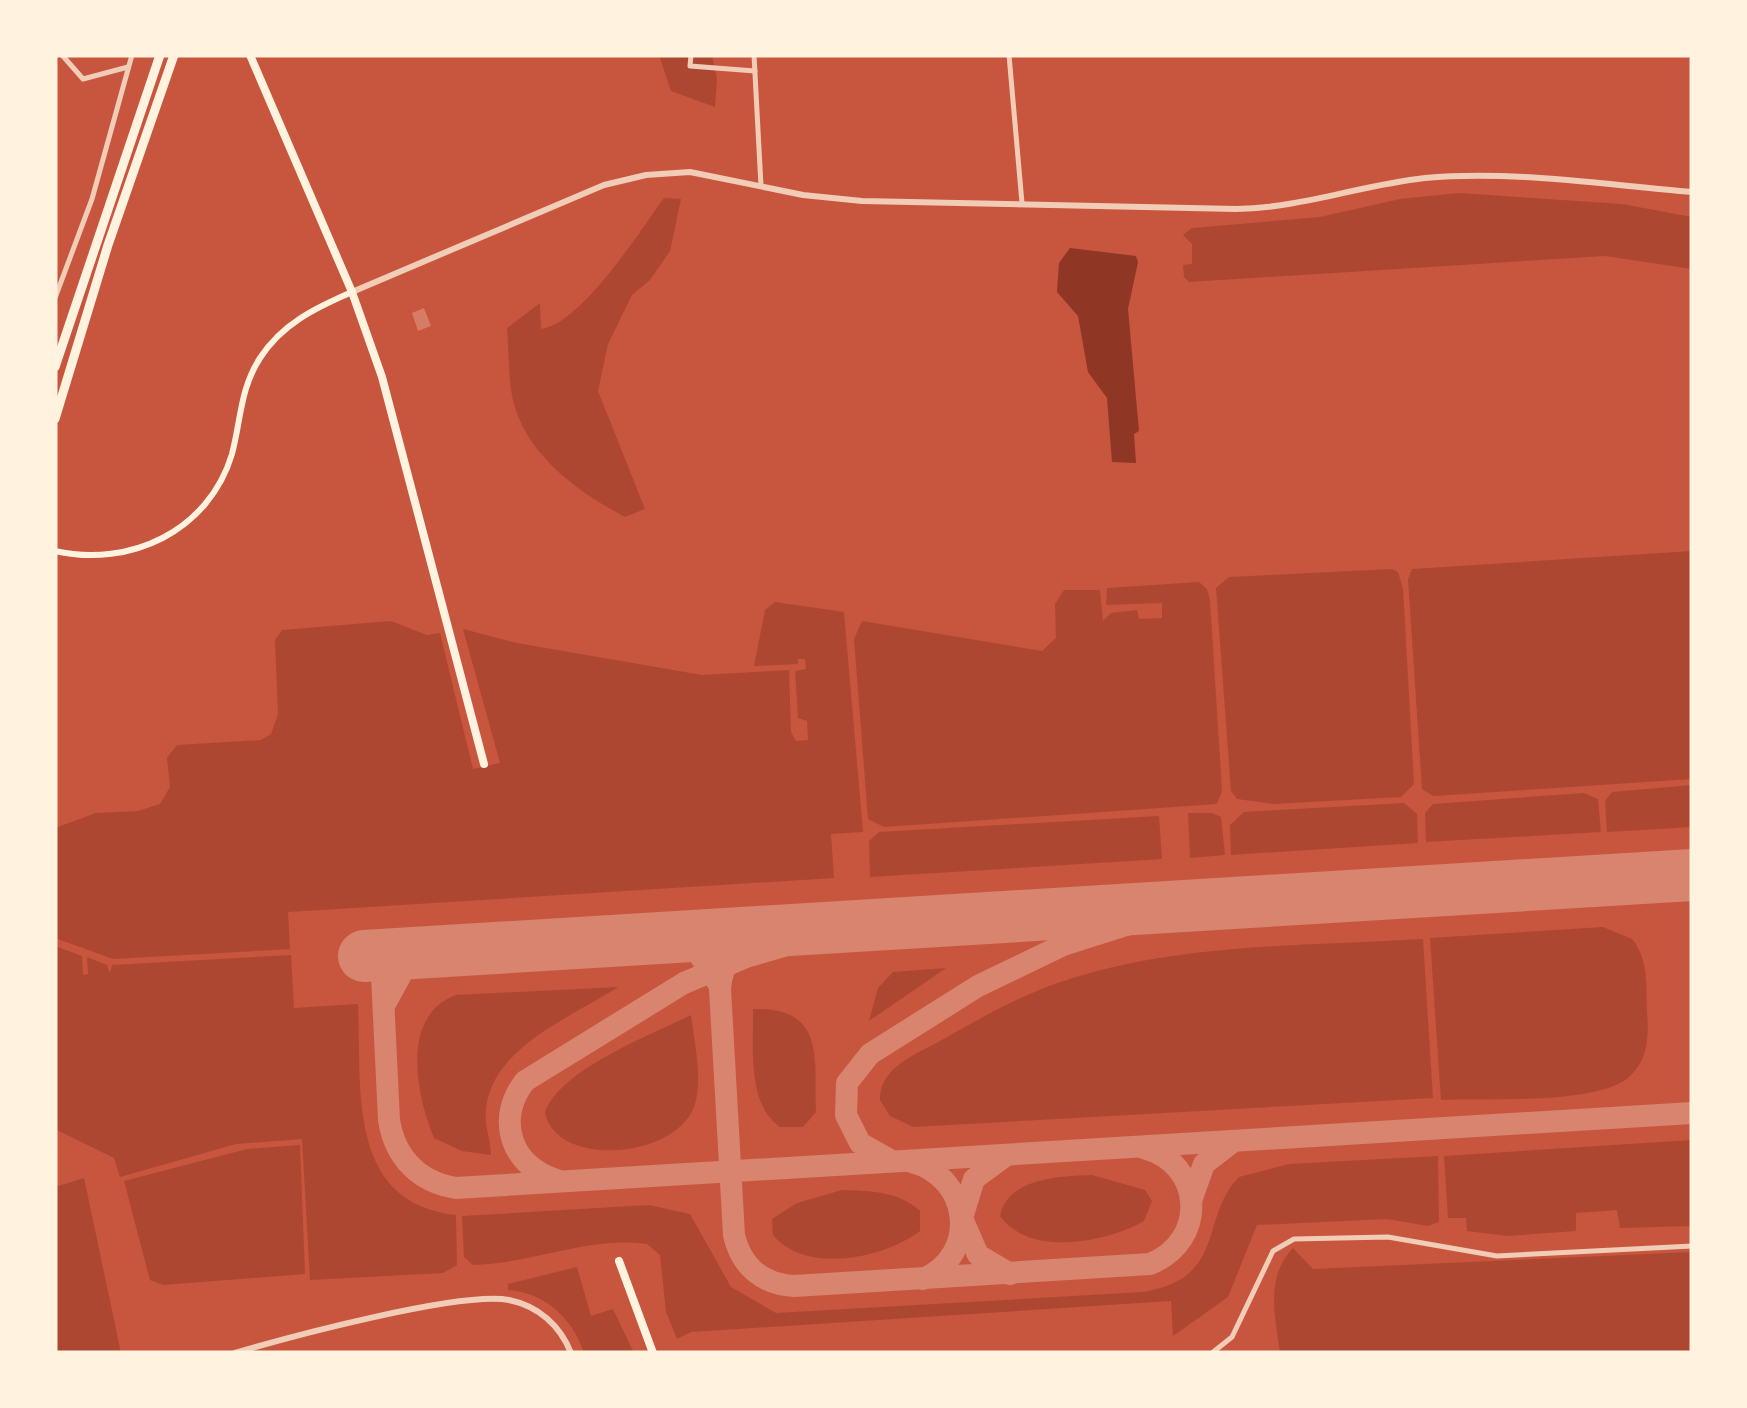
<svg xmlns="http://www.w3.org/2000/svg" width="1747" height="1408" font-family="'Source Sans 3',sans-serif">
	<rect width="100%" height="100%" fill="#c8553d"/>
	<!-- green -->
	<g fill="#ae4732">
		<path d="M659,55H712L717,79L715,107L671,91Z"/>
		<path d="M1459,193L1622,204L1692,217V269L1605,256L1189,282L1184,277L1183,265L1192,264V244L1183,235L1192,228L1320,217L1400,199Z"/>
		<path d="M664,198L681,199L670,251L650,280L632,295L608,344L598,391L645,509L625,517C578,492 526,455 513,400C508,377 509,351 507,328L540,303L541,329C581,324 640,231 664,198Z"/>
		<path d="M1692,551V779L1433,796L1422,789L1408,579L1412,569Z"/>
		<path d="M1392,569L1398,572L1403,589L1414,784L1401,797L1274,804L1237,799L1231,791L1216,588L1229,577Z"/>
		<path d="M1199,582L1207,589L1210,600L1222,791L1217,804L884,827L868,819L854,639L862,621L1042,651L1056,638L1055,604L1064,590H1100L1103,621L1111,613L1137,610L1139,619L1162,618V603L1106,605L1107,588Z"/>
		<path d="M775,602L844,612L863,832L831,834L834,878L288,912L290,949L113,959L55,938V828L96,813L138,811L160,804L170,787L167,758L177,745L261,740L271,734L278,714L275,640L282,630L391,621L427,635L440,633L473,769L500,763L463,629L517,643L702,675L789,670L791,732L796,741L808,740L807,721L798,718L795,671L806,669L805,659H798V664L754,666L765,610Z"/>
		<path d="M1692,785V827L1607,832L1605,801L1612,792Z"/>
		<path d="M1584,793L1598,799L1601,832L1426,842L1425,813L1433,804Z"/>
		<path d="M1404,803L1417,814L1418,843L1231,855L1230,825L1244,812Z"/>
		<path d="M1188,813H1212L1221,817L1225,855L1190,858Z"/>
		<path d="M1159,816L1162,859L870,877L869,841L879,832Z"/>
		<path d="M1603,927L1632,939C1649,959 1646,988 1647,1013C1649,1036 1648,1060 1629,1077C1598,1105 1484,1098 1441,1100L1430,938Z"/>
		<path d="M1423,939L1433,1098L913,1127L890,1116L880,1100C879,1067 917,1054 942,1040C984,1016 1026,992 1073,978C1185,943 1307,946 1423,939Z"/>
		<path d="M55,946L82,956L83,975L88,974L87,957L107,965L110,973L112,965L291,955L294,1008L358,1004C362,1086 345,1203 456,1215L457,1265L443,1273L310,1280L302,1139L236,1144L120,1177L114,1158L55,1129Z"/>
		<path d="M946,968L869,1021L878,988L893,972Z"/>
		<path d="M618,987C572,1017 492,1047 486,1109C484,1126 491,1140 491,1155L462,1151L434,1138C416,1095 400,1015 456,995Z"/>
		<path d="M753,1009C826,1007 814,1058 816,1112L803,1127H780C746,1103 754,1047 753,1009Z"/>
		<path d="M691,1015C694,1041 702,1074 696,1100C684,1159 555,1170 545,1112C561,1069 651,1035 691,1015Z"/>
		<path d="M1692,1140V1226L1620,1228L1617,1210L1576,1213V1231L1508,1236L1467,1231L1466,1218H1448L1444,1156Z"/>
		<path d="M300,1145L305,1274L163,1285L150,1280L124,1181L247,1149Z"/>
		<path d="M1438,1156L1439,1222L1428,1226L1387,1219L1257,1225L1228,1297L1173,1336L1171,1301L691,1332L677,1339L666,1312L660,1255L647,1244C588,1236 531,1264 473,1265L464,1257L462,1216L649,1205L690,1214L731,1287L776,1313L1143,1292C1228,1278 1199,1217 1239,1177L1289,1164Z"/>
		<path d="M1092,1175L1145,1190L1152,1201L1144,1221C1107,1242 1030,1258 1000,1216C1007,1178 1061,1176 1092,1175Z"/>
		<path d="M84,1178L121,1353H55V1187Z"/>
		<path d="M842,1190C870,1191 899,1191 920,1211V1231C885,1258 806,1275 773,1235L772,1219L797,1203Z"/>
		<path d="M1293,1248L1313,1269L1692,1252V1353H1280C1275,1316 1265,1277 1293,1248Z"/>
		<path d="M577,1267L591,1316L613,1309L634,1353H584C573,1319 545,1292 508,1290V1284Z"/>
	</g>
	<!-- water -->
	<path fill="#8f3625" d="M1070,248L1136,256L1138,262L1128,309L1139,431L1134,434L1136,463L1112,462L1107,398L1088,372L1078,316L1057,292L1059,263Z"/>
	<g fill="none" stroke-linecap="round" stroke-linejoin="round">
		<!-- stream -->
		<path stroke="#8f3625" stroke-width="2.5" d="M1688,55L1692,58"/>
		<!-- taxiway -->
		<g stroke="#d8846e" stroke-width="22">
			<path d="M898,923C841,927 725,911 720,989L734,1235C741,1266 762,1284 794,1286L1150,1264C1208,1241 1204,1164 1144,1148"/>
			<path d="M667,938L698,953L718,983"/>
			<path d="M381,955L389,1120C395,1158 419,1182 456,1188L1692,1113"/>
			<path d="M385,1004L404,969L436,952"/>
			<path d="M1004,1157L974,1179L962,1218L978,1255L1010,1274"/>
			<path d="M890,1160L860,1143L846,1115L847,1083L870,1054L978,986L1063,945L1145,919L1226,904"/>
			<path d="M912,1162C970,1177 980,1254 923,1279"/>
			<path d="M557,1180C511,1167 495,1119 525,1081L684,983L746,957L811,938"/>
			<path d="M1192,1198L1204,1164L1231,1143"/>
		</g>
		<!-- runway -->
		<path stroke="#d8846e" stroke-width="52" d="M364,956L1692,875"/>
	</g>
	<!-- building -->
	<path fill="#d67c66" d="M424,308L431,326L418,331L412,313Z"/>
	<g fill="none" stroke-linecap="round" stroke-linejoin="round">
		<!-- minor -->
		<g stroke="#f1ccb7" stroke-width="5">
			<path d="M62,55L83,79L128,67"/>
			<path d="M691,55L690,66L755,71"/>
			<path d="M754,55L761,186"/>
			<path d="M1009,55L1022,203"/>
			<path d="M55,298L92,199L132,55"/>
			<path d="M1212,1353L1232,1337L1273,1251L1294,1239L1388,1237L1497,1256L1692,1246"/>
		</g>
		<!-- tertiary -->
		<g stroke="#f1ccb7" stroke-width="6">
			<path d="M352,292L604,185L646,175L690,172L803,195L862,201L1236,209C1302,208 1360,185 1425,178C1512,170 1605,185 1692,192"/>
			<path d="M235,1353C289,1337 460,1291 509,1300C538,1306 560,1325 571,1353"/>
		</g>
		<!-- secondary -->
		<path stroke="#fff3e0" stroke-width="6" d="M55,551C130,568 209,531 232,454C241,420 240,389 260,358C282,324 315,308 352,292"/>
		<!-- trunk -->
		<g stroke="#fff3e0" stroke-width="8">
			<path d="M250,55L352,292L382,377L484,764"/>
			<path d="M619,1261L653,1353"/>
		</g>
		<!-- motorway -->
		<g stroke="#fff3e0" stroke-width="9">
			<path d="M55,367L160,55"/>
			<path d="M55,419L108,245L174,55"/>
		</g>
	</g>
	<!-- border -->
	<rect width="1747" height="1408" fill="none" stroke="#fff3e0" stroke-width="115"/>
</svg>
